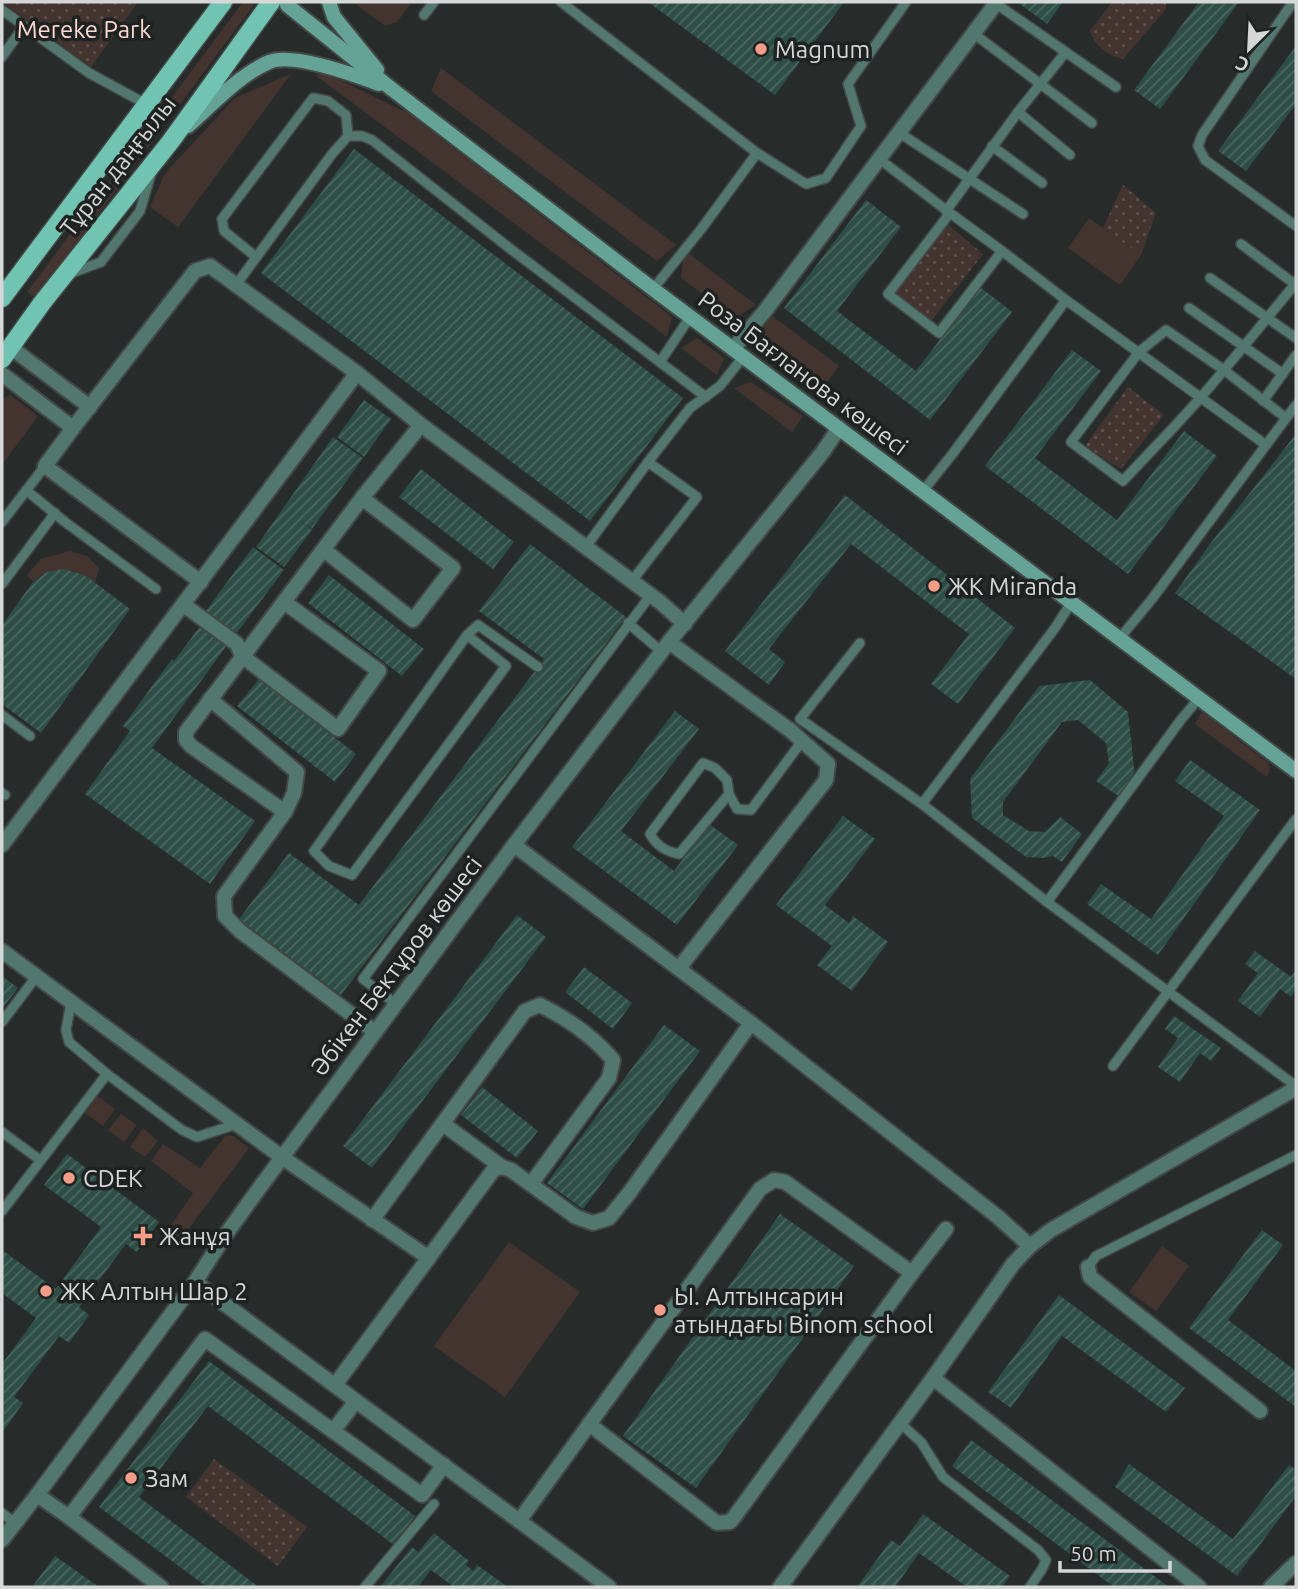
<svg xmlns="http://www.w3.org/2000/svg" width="1298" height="1589" font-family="Ubuntu,sans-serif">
	<defs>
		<pattern id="park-dots" width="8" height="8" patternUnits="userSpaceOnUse" patternTransform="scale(1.75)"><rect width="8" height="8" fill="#443430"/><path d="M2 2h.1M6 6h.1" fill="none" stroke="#5e514d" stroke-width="1.8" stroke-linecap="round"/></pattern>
		<pattern id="building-hatch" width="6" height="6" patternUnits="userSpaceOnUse" patternTransform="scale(1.75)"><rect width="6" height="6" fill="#2d4e46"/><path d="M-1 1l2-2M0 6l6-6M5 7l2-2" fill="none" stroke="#4b6760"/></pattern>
	</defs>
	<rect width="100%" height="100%" fill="#272c2b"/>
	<!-- grass -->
	<g fill="#443430">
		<path d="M243,2H256L36,298L27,292Z"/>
		<path d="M353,2H412L396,23L384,25Z"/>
		<path d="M441,68L676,245L657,261L431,91Z"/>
		<path d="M291,74L178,227L150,207L165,173L235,98Z"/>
		<path d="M327,74L408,113L672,317L667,337L315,75Z"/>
		<path d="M1089,218L1141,255L1120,285L1068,248Z"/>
		<path d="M684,250L756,305L735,318L681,278Z"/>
		<path d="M771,315L839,366L825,385L759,338Z"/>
		<path d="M697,338L724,358L717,375L681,348Z"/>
		<path d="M751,382L803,416L792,432L734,388Z"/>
		<path d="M10,395L38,416L2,465V399Z"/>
		<path d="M70,551L87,556L99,568L95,583C75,567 52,565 33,582L27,575L41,559Z"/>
		<path d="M1202,712L1268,763L1270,770L1267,777L1195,724Z"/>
		<path d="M97,1096L115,1109L103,1126L85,1113Z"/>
		<path d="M121,1114L137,1125L124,1142L108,1130Z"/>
		<path d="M143,1128L158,1141L145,1157L130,1147Z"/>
		<path d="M226,1135L233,1136L249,1148L181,1239L168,1230L193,1193L151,1161L163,1144L200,1168Z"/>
		<path d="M509,1242L580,1292L505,1397L434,1346Z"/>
		<path d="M1162,1246L1189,1266L1156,1311L1129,1292Z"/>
	</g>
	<!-- park -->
	<g fill="url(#park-dots)">
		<path d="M2,2H138L91,67Z"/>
		<path d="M1112,2H1166V9L1123,59C1108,56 1094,45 1090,31Z"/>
		<path d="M1123,185L1156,213L1141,255L1103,228Z"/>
		<path d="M946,223L983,254L925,329L887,301Z"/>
		<path d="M1128,387L1164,415L1121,469L1085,446Z"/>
		<path d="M214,1459L307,1527L278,1566L186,1497Z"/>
	</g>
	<!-- building -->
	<g fill="url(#building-hatch)">
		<path d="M648,2H844L775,95Z"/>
		<path d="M1017,2H1063L1047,24Z"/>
		<path d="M1199,2H1239L1160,109L1134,90Z"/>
		<path d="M1296,46V104L1246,171L1218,151Z"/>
		<path d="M354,149L683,398L590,521L261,273Z"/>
		<path d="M866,200L901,227L837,311L916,371L980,287L1012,312L930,420L784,308Z"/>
		<path d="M1072,350L1101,371L1035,458L1117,520L1184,431L1217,456L1128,574L985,466Z"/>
		<path d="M364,400L391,419L364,457L337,437Z"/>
		<path d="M1296,434V679L1175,593L1213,540Z"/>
		<path d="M333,437L363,458L312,529L299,520L312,530L284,567L256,547Z"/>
		<path d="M421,469L514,542L493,569L399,497Z"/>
		<path d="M845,495L1015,628L958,704L931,684L969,634L851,544L769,649L785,662L769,685L725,651Z"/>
		<path d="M530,544L626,617L341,995L239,919L289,853L359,905L544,659L479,611Z"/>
		<path d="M253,547L284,570L233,638L202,616Z"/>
		<path d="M64,569L81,574L89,578L130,609L41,733L2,704V625L33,582L47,572Z"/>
		<path d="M329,575L424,649L402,676L308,603Z"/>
		<path d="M204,621L230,641L152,748L255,821L210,884L85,794L130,731L123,726L172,659L174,661Z"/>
		<path d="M259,679L356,754L335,782L237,706Z"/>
		<path d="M1090,680L1128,712L1135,777L1120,797L1096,781L1109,763L1106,743L1078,720L1062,722L1003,802V815L1029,831L1045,832L1060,817L1082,834L1062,862L1053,856L1043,858L1026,857L972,818L970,779L1039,686Z"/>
		<path d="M675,711L699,729L621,831L674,871L709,824L738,845L677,925L572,847Z"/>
		<path d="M1190,760L1260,810L1158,955L1087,904L1101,884L1151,919L1224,816L1175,781Z"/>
		<path d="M843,816L875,839L825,905L849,923L853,916L888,942L852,991L817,965L832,946L776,905Z"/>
		<path d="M517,915L546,937L372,1168L343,1146Z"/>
		<path d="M1255,951L1291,977L1296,969V989L1291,997L1280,989L1260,1017L1238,1001L1258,973L1245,964Z"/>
		<path d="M584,967L632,1003L613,1029L565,992Z"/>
		<path d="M2,976L18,988L2,1009Z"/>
		<path d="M1174,1016L1221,1048L1211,1061L1200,1053L1180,1082L1158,1067L1178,1038L1165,1029Z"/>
		<path d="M664,1025L700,1051L583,1209L547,1183Z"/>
		<path d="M482,1087L538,1131L517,1158L461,1115Z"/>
		<path d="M67,1154L159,1222L137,1252L126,1244L79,1307L89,1315L69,1343L59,1336L14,1397L23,1403L2,1433V1364L36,1318L2,1293V1250L56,1289L101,1227L44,1185Z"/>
		<path d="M780,1214L854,1266L696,1488L623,1436Z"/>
		<path d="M1262,1230L1283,1245L1228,1320L1296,1371V1407L1189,1328Z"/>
		<path d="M1059,1295L1185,1388L1166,1412L1062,1336L1011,1408L988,1392Z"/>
		<path d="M209,1361L415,1516L394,1545L208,1406L139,1497L259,1587H207L99,1507Z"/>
		<path d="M971,1440L1169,1587H1114L952,1466Z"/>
		<path d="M1129,1464L1233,1539L1289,1465L1296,1470V1496L1237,1576L1115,1487Z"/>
		<path d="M923,1514L1010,1576L1002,1587H967L919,1553L895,1587H857L891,1540L900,1546Z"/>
		<path d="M434,1533L469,1561L466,1565L473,1571L477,1565L508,1587H454L431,1570L418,1587H380L412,1547L418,1552Z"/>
		<path d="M55,1556L99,1587H32Z"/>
	</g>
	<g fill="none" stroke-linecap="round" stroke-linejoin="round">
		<defs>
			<g id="lane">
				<path d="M561,2L757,153"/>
				<path d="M1293,2L1202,135L1198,146L1205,160L1296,226"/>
				<path d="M995,3L1116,87"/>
				<path d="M2,10L89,73L146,104"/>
				<path d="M424,15L434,2"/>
				<path d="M973,33L1092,123"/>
				<path d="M2,57L24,26"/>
				<path d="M1018,112L1065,53"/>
				<path d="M898,132L1023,214"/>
				<path d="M992,146L1042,183"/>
				<path d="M878,158L950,213L888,294L939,333L1002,251L1066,300L954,452L923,491"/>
				<path d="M946,211L1018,112L1070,155"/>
				<path d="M950,213L1002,251"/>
				<path d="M1241,244L1296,285"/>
				<path d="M256,257L224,231L222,219L313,98L328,101L346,115L348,136"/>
				<path d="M69,274L101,262L140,211L151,174"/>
				<path d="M1210,278L1296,338"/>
				<path d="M236,285L332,154L348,136H362L372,140L508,247L706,397"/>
				<path d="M653,289L702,228L757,153L806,184L826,178L861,126L848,84L906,2"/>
				<path d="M1066,300L1266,445L1152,599L1119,639"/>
				<path d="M1189,308L1283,374"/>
				<path d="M660,362L690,317"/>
				<path d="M1263,401L1296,355"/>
				<path d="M1286,418L1224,370L1166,330L1139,352L1071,442L1123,481C1149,453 1176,426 1201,397C1233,360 1264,322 1295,284L1296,281"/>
				<path d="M1266,445L1296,405"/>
				<path d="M26,490L65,522L156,589"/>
				<path d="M2,522L45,466"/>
				<path d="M585,548L648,462L690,408L720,386L743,357"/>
				<path d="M631,582L697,497L648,462"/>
				<path d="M2,584L55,513"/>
				<path d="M1071,603L1055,628L922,804L1047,902L1180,721L1199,698"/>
				<path d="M628,623L662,652"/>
				<path d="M467,635L506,666L352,875L329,866L314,851Z"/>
				<path d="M467,635L478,625L538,667"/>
				<path d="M860,643L800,719L922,804"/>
				<path d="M2,715L30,736"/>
				<path d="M2,793L5,795"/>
				<path d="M729,794L679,854C665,851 657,846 650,834L703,763L715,768L727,780L729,794L737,809L751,810L802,741"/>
				<path d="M1047,902L1296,1086"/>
				<path d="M71,1002L66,1030L69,1042L107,1074L182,1130L197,1137L237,1124"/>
				<path d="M396,1004L363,979L650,596"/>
				<path d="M2,1022L36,977"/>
				<path d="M1113,1066L1296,819"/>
				<path d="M2,1132L40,1160"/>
				<path d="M2,1211L107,1074"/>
				<path d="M1088,1267L1096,1256L1296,1155"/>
				<path d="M900,1423L921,1442L943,1477L1038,1550L1046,1560L1042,1569L1030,1587"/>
				<path d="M2,1513L15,1523"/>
				<path d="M365,1587L434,1504"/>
			</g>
			<g id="street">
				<path d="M10,347L90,407"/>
				<path d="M733,349L765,311L997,2"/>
				<path d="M2,374L73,428L195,271L210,266L357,373L421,425L660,602L685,624"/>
				<path d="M73,428L45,466L201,582"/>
				<path d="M324,550L413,620L453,568L362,498"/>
				<path d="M184,605L237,644L242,656L338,729L379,671L284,602"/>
				<path d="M669,642L791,731L828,764L826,780L679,968"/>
				<path d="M210,699L297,772L294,793L285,812L224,896L225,916L240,931L375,1032"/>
				<path d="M285,812L191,746L186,740V732L362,498L421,425"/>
				<path d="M2,845L357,373"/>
				<path d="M514,845L751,1023L998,1217L1030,1246"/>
				<path d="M2,951L283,1158L429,1258"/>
				<path d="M443,1124L502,1167"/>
				<path d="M372,1220L525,1011L540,1005C568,1019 593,1036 613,1060L609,1078L531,1184"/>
				<path d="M1088,1267L1090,1277L1260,1411"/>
				<path d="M195,1282L356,1401L333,1431"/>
				<path d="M933,1378L1199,1587"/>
				<path d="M335,1385L494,1169L502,1167L511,1170L576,1217L593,1223L609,1218L630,1192L751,1023"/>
				<path d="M356,1401L609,1587"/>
				<path d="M589,1424L717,1523L730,1522L735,1516L912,1273L946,1229"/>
				<path d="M37,1495L69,1517L161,1587"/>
				<path d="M69,1517L205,1339L422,1495L444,1465"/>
				<path d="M519,1521L760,1189L774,1180L785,1182L912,1273"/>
				<path d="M2,1540L37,1495L195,1282L224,1237L255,1194L514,845L669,642L822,453L839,428"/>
				<path d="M780,1587L933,1378L1013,1264L1030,1246L1051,1230L1296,1088"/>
				<path d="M1271,1587L1296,1563"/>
			</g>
			<g id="secondary">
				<path d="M329,2L334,17L377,70"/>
				<path d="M287,5L393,90L653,289L1296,771"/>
				<path d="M188,126C212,105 239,75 269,62C292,52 355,75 379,84"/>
			</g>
			<g id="primary">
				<path d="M2,298L223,2"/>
				<path d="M2,359L42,303L171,141L271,2"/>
			</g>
		</defs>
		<!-- lane casing -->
		<use href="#lane" stroke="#434847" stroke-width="12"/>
		<!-- street casing -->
		<use href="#street" stroke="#434847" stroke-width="18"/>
		<!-- secondary casing -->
		<use href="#secondary" stroke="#434847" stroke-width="18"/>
		<!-- primary casing -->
		<use href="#primary" stroke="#434847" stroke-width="21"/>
		<!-- lane -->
		<use href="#lane" stroke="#51776f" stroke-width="9"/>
		<!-- street -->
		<use href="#street" stroke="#51776f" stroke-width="14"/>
		<!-- secondary -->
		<use href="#secondary" stroke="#64a395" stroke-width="14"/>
		<!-- primary -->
		<use href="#primary" stroke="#71c4b2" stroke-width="18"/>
	</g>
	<!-- markers -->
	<g fill="#f49e89" stroke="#1e2221" stroke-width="2.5">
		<circle cx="761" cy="49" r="7"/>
		<circle cx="934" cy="586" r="7"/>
		<circle cx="69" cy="1178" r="7"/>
		<path d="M139.5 1225.5h7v7h7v7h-7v7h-7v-7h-7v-7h7z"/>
		<circle cx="46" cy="1291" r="7"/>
		<circle cx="660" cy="1310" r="7"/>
		<circle cx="131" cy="1478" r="7"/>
	</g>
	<g text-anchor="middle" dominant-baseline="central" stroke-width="7" stroke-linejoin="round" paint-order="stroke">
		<!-- park labels -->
		<g font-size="24" fill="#fcd8cf" stroke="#1e2221">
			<text x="84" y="29">Mereke Park</text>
		</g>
		<!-- poi labels -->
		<g font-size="24" fill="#d5d8d7" stroke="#1e2221" text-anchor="start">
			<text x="775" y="49">Magnum</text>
			<text x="948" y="586">ЖК Miranda</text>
			<text x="83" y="1178">CDEK</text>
			<text x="159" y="1236">Жанұя</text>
			<text x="60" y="1291">ЖК Алтын Шар 2</text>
			<text x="674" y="1296">Ы. Алтынсарин<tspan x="674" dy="28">атындағы Binom school</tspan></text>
			<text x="145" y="1478">Зам</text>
		</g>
		<!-- street labels -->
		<g font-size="24" fill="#d5d8d7" stroke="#1e2221">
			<text transform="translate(118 166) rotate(-52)">Тұран даңғылы</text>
			<text transform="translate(803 373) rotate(37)">Роза Бағланова көшесі</text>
			<text transform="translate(396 966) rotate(-53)">Әбікен Бектұров көшесі</text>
		</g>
	</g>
	<!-- border -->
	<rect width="1298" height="1589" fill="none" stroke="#d5d8d7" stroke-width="7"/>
	<!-- north arrow -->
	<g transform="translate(1249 49) rotate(204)" stroke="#1e2221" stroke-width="5" paint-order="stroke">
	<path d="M0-5L12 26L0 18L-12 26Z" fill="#d5d8d7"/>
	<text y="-10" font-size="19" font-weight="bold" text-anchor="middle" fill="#d5d8d7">С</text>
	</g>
	<!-- scale -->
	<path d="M1060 1561v10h110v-10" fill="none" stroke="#d5d8d7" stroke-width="3.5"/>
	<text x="1070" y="1561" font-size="21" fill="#d5d8d7" stroke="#1e2221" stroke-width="5" paint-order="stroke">50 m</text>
</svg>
